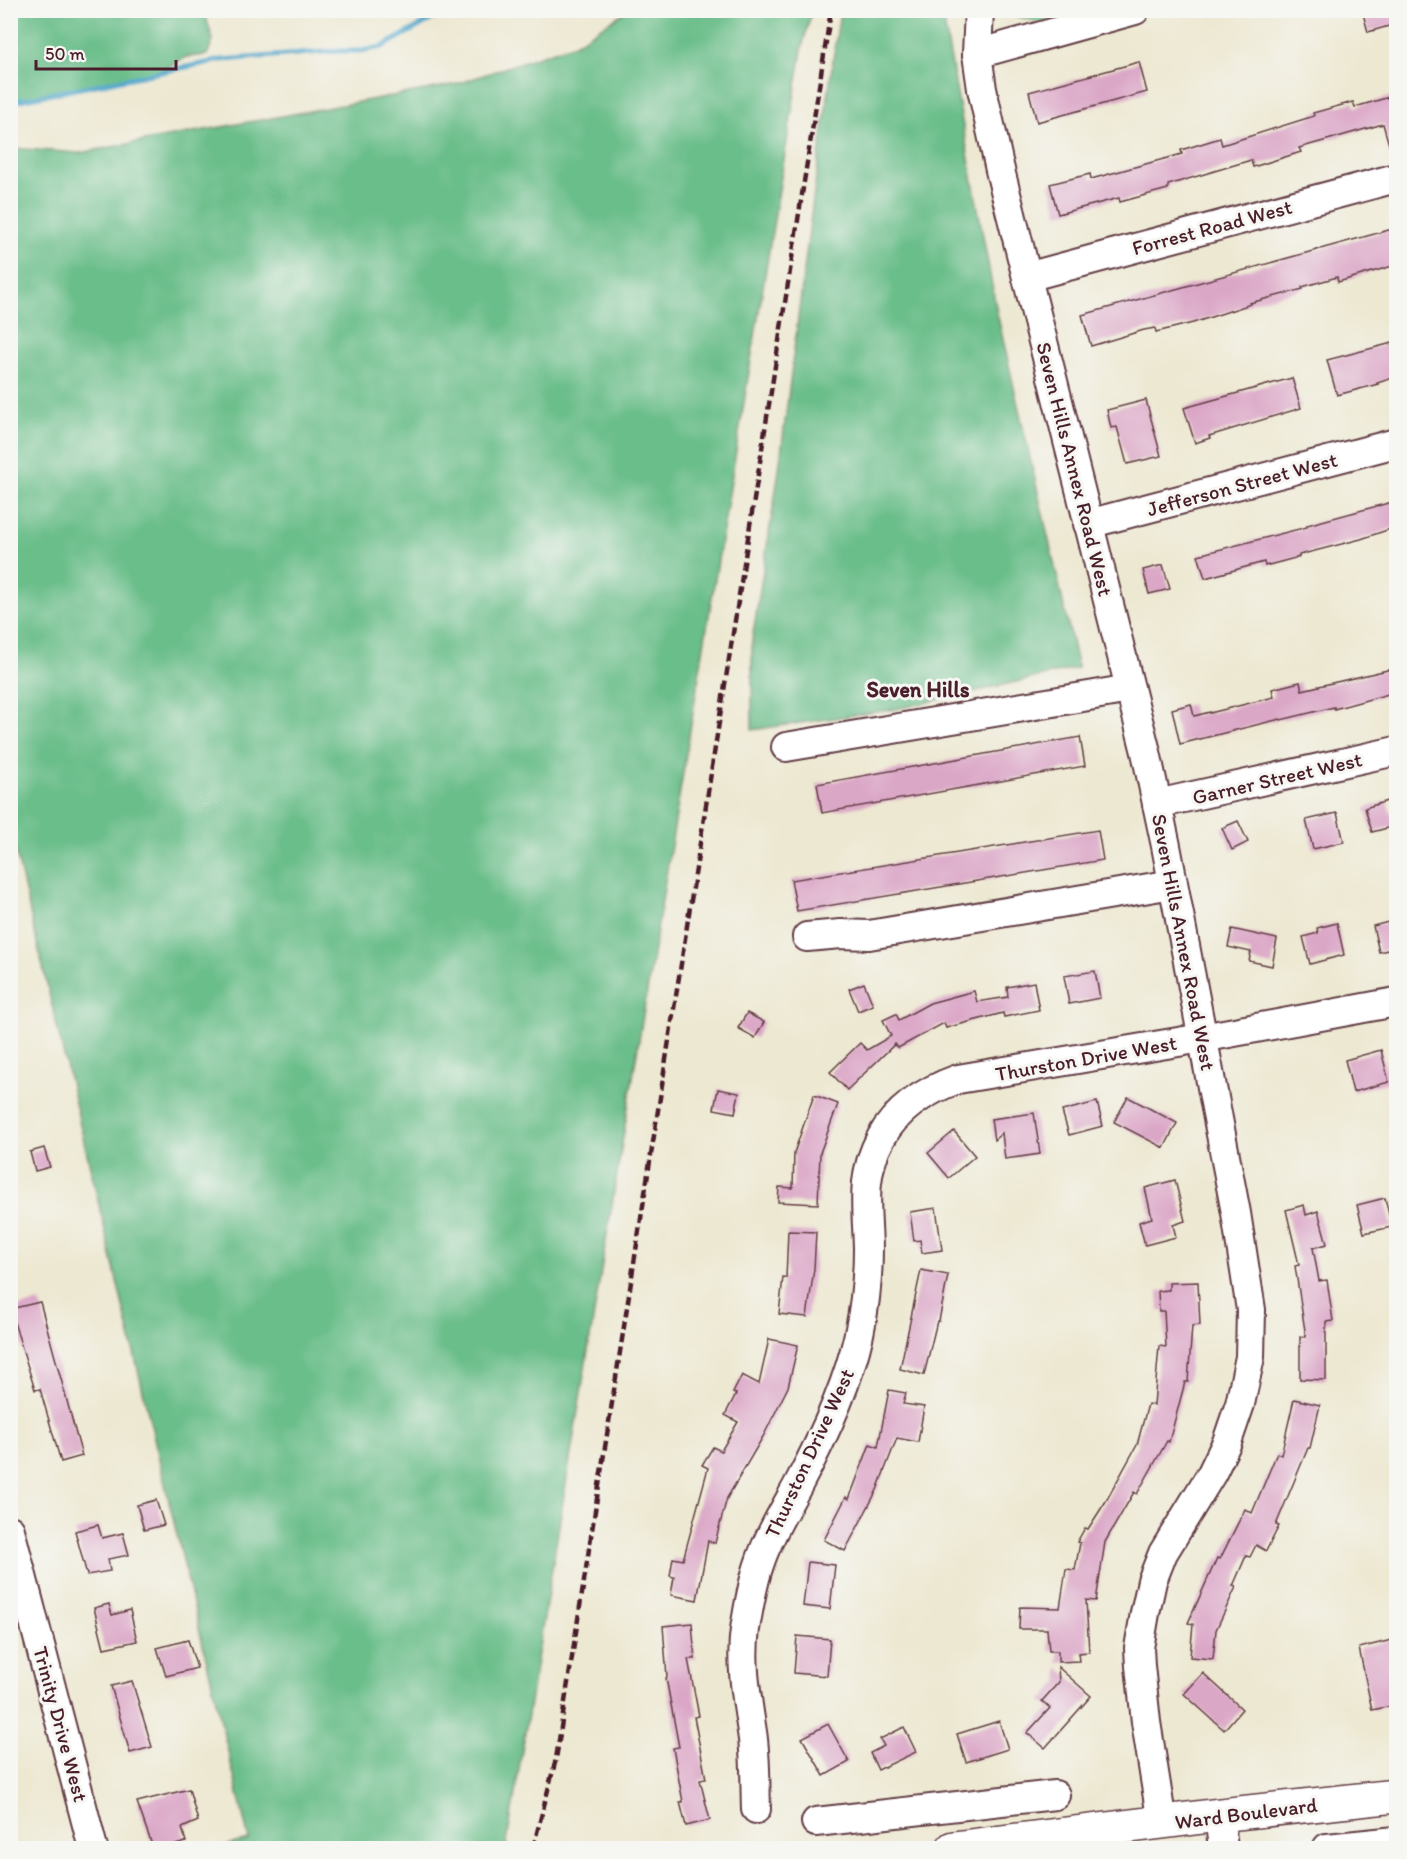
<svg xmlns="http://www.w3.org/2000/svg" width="1407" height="1859" font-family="Itim,sans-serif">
	<rect width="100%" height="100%" fill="#f6f6f2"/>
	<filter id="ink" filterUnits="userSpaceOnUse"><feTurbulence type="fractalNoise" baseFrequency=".0167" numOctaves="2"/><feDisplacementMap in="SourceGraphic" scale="12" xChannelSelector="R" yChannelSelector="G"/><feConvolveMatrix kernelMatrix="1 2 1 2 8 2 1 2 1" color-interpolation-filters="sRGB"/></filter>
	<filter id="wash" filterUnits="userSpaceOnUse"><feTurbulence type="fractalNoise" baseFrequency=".008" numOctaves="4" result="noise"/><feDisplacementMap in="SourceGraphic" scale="24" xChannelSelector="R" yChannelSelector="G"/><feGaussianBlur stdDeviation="1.35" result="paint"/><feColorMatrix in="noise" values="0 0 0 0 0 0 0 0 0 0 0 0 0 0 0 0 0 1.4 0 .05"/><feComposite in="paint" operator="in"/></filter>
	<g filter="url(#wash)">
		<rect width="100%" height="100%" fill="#ede8d1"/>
		<!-- green -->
		<path fill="#84dfa5" stroke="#677f68" stroke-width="1.5" d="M1011,11V10L1074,11L1039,22L1012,15Z"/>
		<!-- forest -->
		<g fill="#6bbe8a" stroke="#5a6e5a" stroke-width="1.5">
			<path d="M11,10L204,11L213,40L207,55L186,57L156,73L11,102Z"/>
			<path d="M626,11H812L803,44L506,1848H215L249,1840L11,832V148L79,153L457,84L575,44Z"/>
			<path d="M840,11H942L997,313L1078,668L897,709L752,730V640L778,477L812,207Z"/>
		</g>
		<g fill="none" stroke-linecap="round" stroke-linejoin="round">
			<!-- stream -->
			<path stroke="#4fa6cb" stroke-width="5" d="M10,102L221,60L338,51H362L382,47L448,10"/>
		</g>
		<g id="blocks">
			<!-- building -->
			<g fill="#dba7c7">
				<path d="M1362,10H1396V24L1368,32Z"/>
				<path d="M1139,62L1147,92L1037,122L1029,92Z"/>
				<path d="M1396,95V155H1392L1383,124L1299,148L1301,152L1253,167L1251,160L1168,185V189L1120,202L1119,198L1058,214L1050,184L1090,174L1091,179L1182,154L1181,150L1220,138L1222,145L1314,116L1313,113L1353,102L1355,107Z"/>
				<path d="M1396,228V265L1338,282L1337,277L1302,287L1303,289L1250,303L1251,304L1193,323L1156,332L1155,328L1144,330L1091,346L1082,315Z"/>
				<path d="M1396,342V377L1377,383L1378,384L1337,395L1327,360Z"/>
				<path d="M1292,378L1301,408L1209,436L1210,438L1195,443L1184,408Z"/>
				<path d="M1146,400L1161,456L1127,464L1117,427L1111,428L1107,410Z"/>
				<path d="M1396,501V527L1361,539L1299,555V557L1265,566L1264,562L1205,578L1198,555L1307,527V525Z"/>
				<path d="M1163,565L1170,589L1149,594L1143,570Z"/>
				<path d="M1396,668V692L1334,709V707L1281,720L1280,719L1180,744L1172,709L1191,704L1194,716L1210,712V713L1274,697L1272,689L1300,682L1302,690Z"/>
				<path d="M1080,737L1085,766L822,813L817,784Z"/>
				<path d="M1387,801L1395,826L1372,832L1365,808Z"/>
				<path d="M1337,813L1344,842L1313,849L1306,820Z"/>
				<path d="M1238,821L1248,842L1232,850L1222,828Z"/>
				<path d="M1098,830L1103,860L797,911L791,880Z"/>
				<path d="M1396,920V948L1379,952L1373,926Z"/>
				<path d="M1337,923L1344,955L1310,964L1303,937L1318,933L1317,928Z"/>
				<path d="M1232,929L1277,939L1272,966L1249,961L1251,952L1228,947Z"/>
				<path d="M1095,971L1100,998L1069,1004L1064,976Z"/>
				<path d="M1034,982L1039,1010L1004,1017L1003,1013L946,1028L944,1023L898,1048L895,1044L847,1090L830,1072L860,1043L867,1050L891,1036L883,1020L896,1014L899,1020L930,1003L974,991L977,1002L1008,997L1007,987Z"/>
				<path d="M864,983L873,1005L858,1011L849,989Z"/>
				<path d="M747,1013L764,1022L755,1038L738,1028Z"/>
				<path d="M1381,1050L1389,1082L1353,1092L1345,1060Z"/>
				<path d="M718,1089L739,1093L735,1113L714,1109Z"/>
				<path d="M814,1095L838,1104L820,1153L818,1204L778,1202L779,1187L793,1188L794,1153Z"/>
				<path d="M1128,1097L1177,1123L1164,1148L1114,1122Z"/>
				<path d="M1097,1102L1103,1126L1069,1135L1062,1111Z"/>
				<path d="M1034,1113L1040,1154L1005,1159L1002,1133L994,1140L991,1119Z"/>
				<path d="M954,1131L975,1156L949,1178L928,1153Z"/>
				<path d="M44,1148L50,1167L35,1171L30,1152Z"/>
				<path d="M1175,1180L1185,1221L1173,1225L1176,1237L1145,1245L1139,1222L1152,1218L1145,1188Z"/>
				<path d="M1385,1198L1392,1227L1364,1233L1357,1205Z"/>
				<path d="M1304,1205L1306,1215L1318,1211L1327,1244L1313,1248L1319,1281L1327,1280L1333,1321L1326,1322V1380L1300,1379V1337H1306L1295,1266L1299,1265L1286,1210Z"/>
				<path d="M936,1208L942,1250L922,1253L920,1240L914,1241L910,1212Z"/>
				<path d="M788,1231L816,1232L814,1269L807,1317L779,1314L783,1277L786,1278Z"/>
				<path d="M921,1270L948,1275L939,1321H937L924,1375L900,1369Z"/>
				<path d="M1198,1282L1200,1325L1192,1326L1188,1382H1185L1169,1442L1167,1441L1137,1494L1134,1492L1105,1542L1096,1601L1086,1600L1089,1652L1078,1653L1079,1661L1058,1662V1651H1049L1047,1629H1019L1020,1607L1060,1608L1066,1569L1075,1570L1080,1543L1077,1542L1085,1528L1088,1529L1106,1501L1137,1445L1148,1404L1154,1405L1159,1346L1166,1347L1164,1311H1159L1158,1291L1169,1290V1283Z"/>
				<path d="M40,1302L82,1456L61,1462L40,1389L35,1390L10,1309Z"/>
				<path d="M769,1339L798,1345L788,1387L764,1435L727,1498L715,1543L708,1541L697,1600L671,1595L674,1577L670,1576L673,1558L683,1560L708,1468L702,1465L713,1447L721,1451L738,1422L725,1415L736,1394L733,1393L742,1375L759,1384Z"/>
				<path d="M889,1390L906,1393L903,1404L924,1407L918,1442L897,1438L877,1490L845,1551L824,1540L846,1497L849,1499L870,1444L878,1447Z"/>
				<path d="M1294,1399L1320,1405L1310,1448H1308L1276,1525L1279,1526L1266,1551L1256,1545L1250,1557L1246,1556L1233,1586L1236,1587L1216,1630L1213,1659L1190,1657L1193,1624L1188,1623L1217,1558L1220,1559L1245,1509L1252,1513L1277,1453L1281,1455Z"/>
				<path d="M156,1500L164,1525L144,1530L137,1505Z"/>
				<path d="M98,1525L102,1538L123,1533L129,1555L108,1559L110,1571L87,1575L75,1531Z"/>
				<path d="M808,1562L835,1565L830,1609L803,1606Z"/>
				<path d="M109,1604L112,1615L130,1610L137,1641L104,1648L94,1608Z"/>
				<path d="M692,1623L695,1659H688L699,1716L694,1717L706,1779L700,1780L710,1820L686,1826L680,1802H683L673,1748L679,1747L666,1678L667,1677L663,1626Z"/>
				<path d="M797,1636L830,1639L827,1676L794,1673Z"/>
				<path d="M1396,1639V1705L1372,1710L1359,1648Z"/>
				<path d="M188,1640L197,1668L166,1676L157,1648Z"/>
				<path d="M1058,1667L1091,1696L1045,1748L1027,1733L1050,1708L1042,1701L1059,1682Z"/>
				<path d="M1203,1673L1242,1709L1224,1730L1184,1694Z"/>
				<path d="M132,1681L152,1747L130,1753L111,1686Z"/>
				<path d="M999,1721L1008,1749L966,1762L957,1734Z"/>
				<path d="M828,1724L849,1762L824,1776L802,1738Z"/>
				<path d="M904,1727L916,1752L878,1770L870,1753L884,1746L880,1739Z"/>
				<path d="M189,1789L198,1821L182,1828L186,1842L165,1848H153L137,1802Z"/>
			</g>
		</g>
	</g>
	<g filter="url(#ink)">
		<use href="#blocks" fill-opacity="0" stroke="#623d44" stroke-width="1.5"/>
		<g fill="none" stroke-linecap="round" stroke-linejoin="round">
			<defs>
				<g id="minor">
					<path d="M979,10L977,54L982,89L1000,170L1146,752L1166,846L1236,1213L1251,1310L1250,1357L1240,1404L1227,1442L1212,1473L1163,1553L1152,1581L1145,1613L1139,1648L1140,1666L1146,1722L1162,1823"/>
					<path d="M977,54L1135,10"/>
					<path d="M1027,277L1396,178"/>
					<path d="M1088,524L1396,443"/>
					<path d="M786,747L1130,689"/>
					<path d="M1157,804L1396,751"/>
					<path d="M807,937L841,934L869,935L1173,884"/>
					<path d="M10,1530L93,1848"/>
					<path d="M756,1809C755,1784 756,1757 752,1732C747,1698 740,1664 745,1629C749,1606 752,1584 760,1562C769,1535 784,1511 798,1485C822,1440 848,1384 859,1334C865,1306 868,1277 868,1248C867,1208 860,1176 881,1138C898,1107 927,1090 958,1079L1202,1038L1396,1002"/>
					<path d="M1219,1815L1223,1848"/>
					<path d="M816,1822L1055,1795"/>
					<path d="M1327,1848L1396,1841"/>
				</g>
				<path id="major" d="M953,1848L1219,1815L1396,1796"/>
			</defs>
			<!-- minor casing -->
			<use href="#minor" stroke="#623d44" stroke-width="32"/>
			<!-- major casing -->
			<use href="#major" stroke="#623d44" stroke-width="36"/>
			<!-- minor -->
			<use href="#minor" stroke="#fff" stroke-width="28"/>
			<!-- major -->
			<use href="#major" stroke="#fff" stroke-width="33"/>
			<!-- rail -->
			<path stroke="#4a1f2b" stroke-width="4.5" stroke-dasharray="9 4.5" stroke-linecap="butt" d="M533,1848L556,1759L831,10"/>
		</g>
	</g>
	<g text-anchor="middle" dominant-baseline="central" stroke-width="6" stroke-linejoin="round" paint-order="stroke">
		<!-- street labels -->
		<g font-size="21" fill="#4a1f2b" stroke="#f6f6f2">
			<text transform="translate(1212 227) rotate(-15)">Forrest Road West</text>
			<text transform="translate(1075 469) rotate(76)">Seven Hills Annex Road West</text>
			<text transform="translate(1242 484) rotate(-15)">Jefferson Street West</text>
			<text transform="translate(1277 778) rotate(-13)">Garner Street West</text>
			<text transform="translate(1184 942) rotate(79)">Seven Hills Annex Road West</text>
			<text transform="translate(1086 1058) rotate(-10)">Thurston Drive West</text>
			<text transform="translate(809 1453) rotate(-65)">Thurston Drive West</text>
			<text transform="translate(61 1724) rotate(75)">Trinity Drive West</text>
			<text transform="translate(1246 1813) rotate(-7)">Ward Boulevard</text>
		</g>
		<!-- neighbourhood labels -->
		<g font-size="22" font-weight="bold" fill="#4a1f2b" stroke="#f6f6f2">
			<text x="918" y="689">Seven Hills</text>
		</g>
	</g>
	<!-- margin -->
	<rect width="1407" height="1859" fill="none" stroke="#f6f6f2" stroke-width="36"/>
	<!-- scale -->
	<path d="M36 60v9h140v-9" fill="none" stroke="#4a1f2b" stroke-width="3"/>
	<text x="45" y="60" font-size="18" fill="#4a1f2b" stroke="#f6f6f2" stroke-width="4.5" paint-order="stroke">50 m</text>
</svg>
